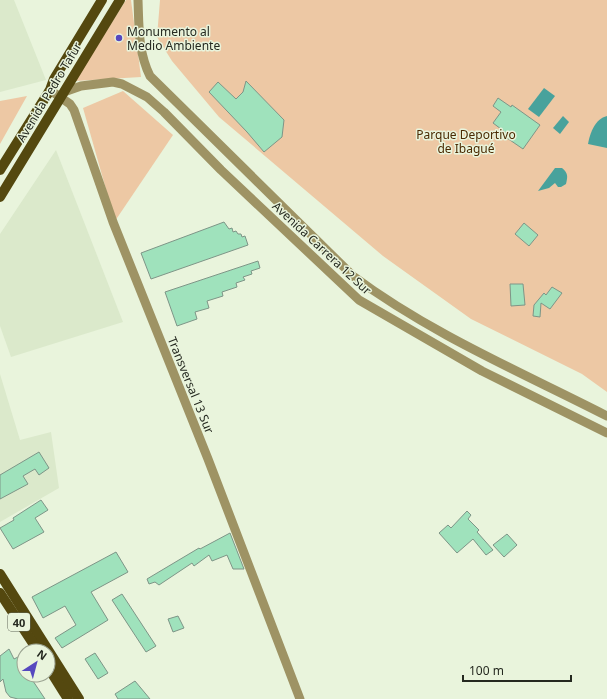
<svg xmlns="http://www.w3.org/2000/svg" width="607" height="699" font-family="'Noto Sans',sans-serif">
	<rect width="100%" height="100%" fill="#e9f4dc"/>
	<!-- built -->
	<g fill="#dbe9cb">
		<path d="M0,0H14L46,80L0,92Z"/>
		<path d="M56,150L123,322L11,357L0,326V234Z"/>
		<path d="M0,374L20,440L51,432L59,488L0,522Z"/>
	</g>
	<!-- green -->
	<g fill="#edc8a4">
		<path d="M126,0H131L141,77L75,81Z"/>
		<path d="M160,0H607V392L582,374L471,319L383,256L219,117L172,61L157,37Z"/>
		<path d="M123,91L173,135L115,221L83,108Z"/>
		<path d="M27,96L0,144V101Z"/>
	</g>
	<!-- water -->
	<g fill="#48a29c">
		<path d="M544,88L555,96L539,117L528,109Z"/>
		<path d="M563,116L569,122L560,134L553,128Z"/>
		<path d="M607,116V148L588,144C590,133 595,119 607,116Z"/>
		<path d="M555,168H562C568,173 568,176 566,184L561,187H558L555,183L549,188L538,191Z"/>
	</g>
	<!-- building -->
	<g fill="#9fe2bc" stroke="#7e9587">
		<path d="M246,81L284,120L282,137L264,152L247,132L209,92L218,82L236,99L243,92Z"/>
		<path d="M498,98L511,107L512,105L540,125L523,149L507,138L509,135L493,123L501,112L493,106Z"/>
		<path d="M224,222L229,229L232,228L233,232L236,231L238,234H241L242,237L245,236L248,245L151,279L141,253Z"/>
		<path d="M524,223L538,235L529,246L515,234Z"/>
		<path d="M258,261L260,268L251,271L252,274L243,277L245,280L236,283L237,287L222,292L223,296L207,301L209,308L195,312L197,319L177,326L165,292Z"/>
		<path d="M510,284H523L525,305L511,306Z"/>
		<path d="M552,287L562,293L550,309L541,303L540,317L533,316L534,305L544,293L546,295Z"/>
		<path d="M39,452L49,468L39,475L35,469L23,476L28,484L0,499V475Z"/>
		<path d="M41,500L48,510L35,518L44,532L13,549L0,528L14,520L13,518Z"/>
		<path d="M467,511L471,515L468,519L479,530L477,532L493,550L486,555L473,539L457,553L439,533L448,525L451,528Z"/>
		<path d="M230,533L244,569H233L227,555L212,561L209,555L194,566L192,563L159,585L155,582L149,584L147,579L199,548L200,549Z"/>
		<path d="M507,534L517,545L504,557L493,545Z"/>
		<path d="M116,552L128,572L91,592L108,620L62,648L55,638L76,625L65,606L43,618L32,597Z"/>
		<path d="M122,594L156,646L146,652L112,600Z"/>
		<path d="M178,616L184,628L173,632L168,619Z"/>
		<path d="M9,649L14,659L18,657L24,667V675H29L45,699H18L10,697L6,692L3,679L0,682V656Z"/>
		<path d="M95,653L108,673L98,679L85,659Z"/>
		<path d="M135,681L150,699H118L115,694Z"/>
	</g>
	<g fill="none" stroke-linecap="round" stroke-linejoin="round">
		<!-- minor -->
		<g stroke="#9e9364" stroke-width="9">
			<path d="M138,0C139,26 138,52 150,76L353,276C431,334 521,372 607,416"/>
			<path d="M50,90L70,104L74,110L113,222L208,459L300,699"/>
			<path d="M64,92L81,86L113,82L122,84L147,97L164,112L221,170L359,300L482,371L607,433"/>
		</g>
		<!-- major -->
		<g stroke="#54480f" stroke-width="10">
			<path d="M0,170L50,90L54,79L102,0"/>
			<path d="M0,197L120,0"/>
			<path d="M0,574L79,699"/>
			<path d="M0,593L38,651"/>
			<path d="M48,667L68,699"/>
		</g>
	</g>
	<!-- markers -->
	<circle fill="#5648bf" stroke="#e9f4dc" stroke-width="1.5" cx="119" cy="38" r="4"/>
	<g text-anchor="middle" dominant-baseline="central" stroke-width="3" stroke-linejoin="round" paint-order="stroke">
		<!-- shield labels -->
		<rect fill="#e9f4dc" stroke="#606658" stroke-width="1" x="8" y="613" width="22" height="18" rx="3"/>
		<g font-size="11" font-weight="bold" fill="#252920">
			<text x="19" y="622">40</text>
		</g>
		<!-- poi labels -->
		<g font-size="12" fill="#252920" stroke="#e9f4dc" text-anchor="start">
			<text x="127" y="31">Monumento al<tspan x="127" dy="14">Medio Ambiente</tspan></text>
		</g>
		<!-- street labels -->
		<g font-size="12" fill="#252920" stroke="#e9f4dc">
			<text transform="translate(49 92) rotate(-59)">Avenida Pedro Tafur</text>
			<text transform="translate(322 248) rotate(43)">Avenida Carrera 12 Sur</text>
			<text transform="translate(191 385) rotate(68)">Transversal 13 Sur</text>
		</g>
		<!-- park labels -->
		<g font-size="12" fill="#4b2a02" stroke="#e9f4dc">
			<text x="466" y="134">Parque Deportivo<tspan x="466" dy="14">de Ibagué</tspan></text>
		</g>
	</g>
	<!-- north arrow -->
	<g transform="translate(36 663) rotate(36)"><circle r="19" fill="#e9f4dc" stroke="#9ba391"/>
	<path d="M0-3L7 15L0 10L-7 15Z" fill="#5648bf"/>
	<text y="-6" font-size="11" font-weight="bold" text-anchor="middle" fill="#252920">N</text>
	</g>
	<!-- scale -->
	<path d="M463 675v6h108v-6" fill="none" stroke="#252920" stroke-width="2"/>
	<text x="469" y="675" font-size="12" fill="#252920" stroke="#e9f4dc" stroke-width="3" paint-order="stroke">100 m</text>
</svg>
